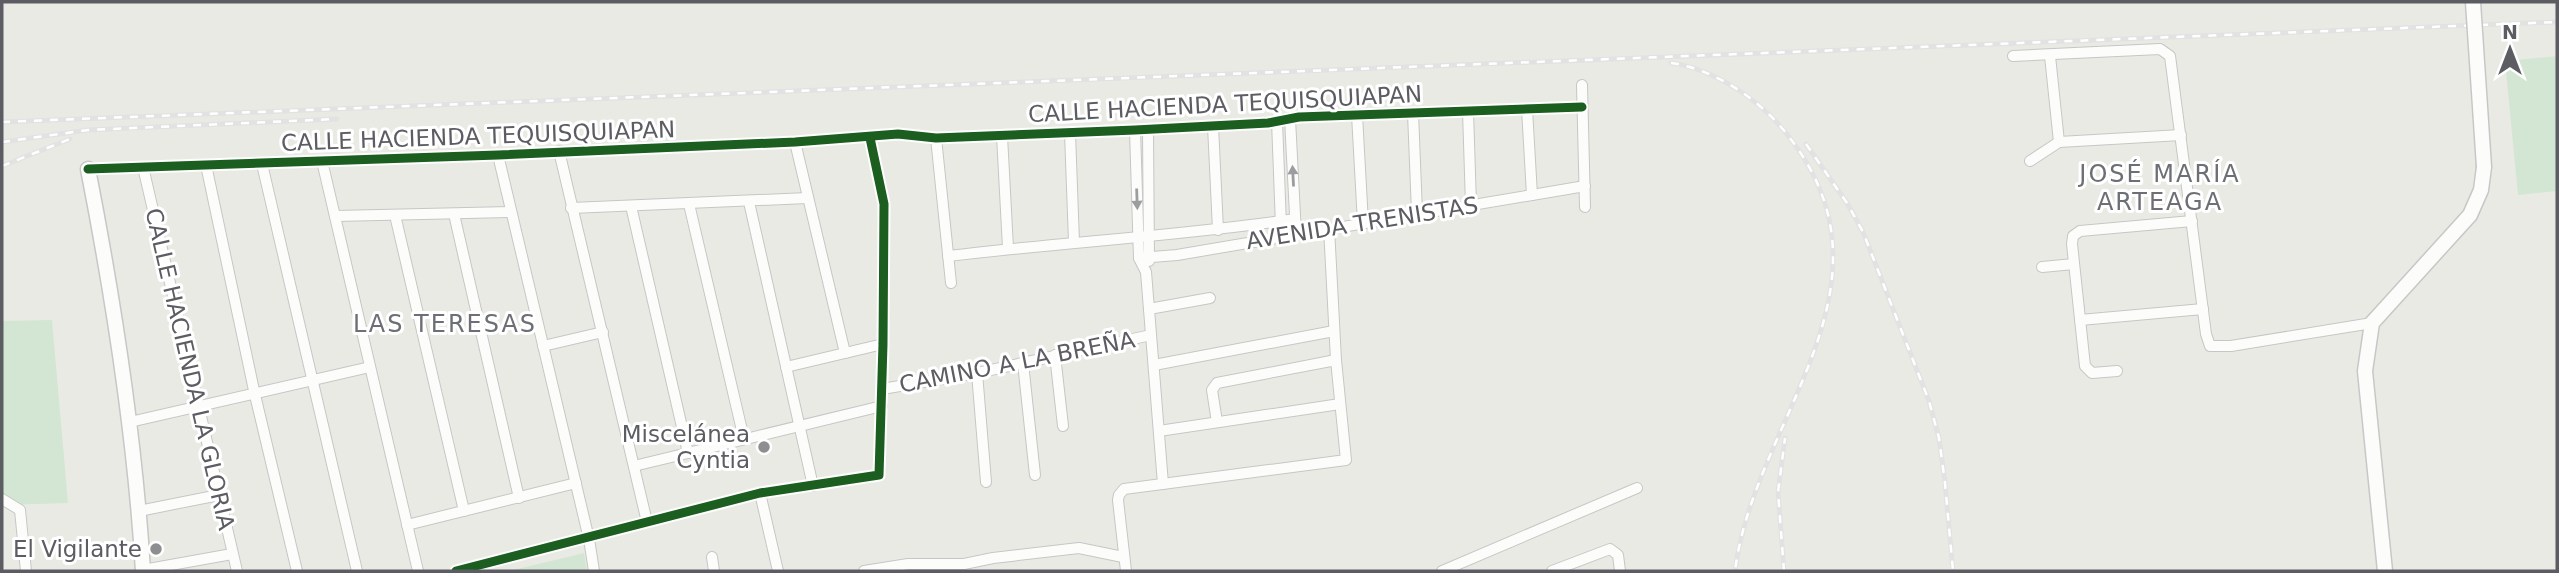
<svg xmlns="http://www.w3.org/2000/svg" width="2559" height="573" font-family="'DejaVu Sans',sans-serif">
	<rect width="100%" height="100%" fill="#eaeae5"/>
	<!-- green -->
	<g fill="#d3e6d3">
		<path d="M2557,56V191L2518,195L2505,61Z"/>
		<path d="M52,320L68,503L2,505V321Z"/>
		<path d="M584,553L587,571H509Z"/>
	</g>
	<g fill="none" stroke-linecap="round" stroke-linejoin="round">
		<defs>
			<g id="street">
				<path d="M2013,56L2160,49L2170,56L2206,334L2210,346H2231L2372,323"/>
				<path d="M2050,56L2059,142"/>
				<path d="M1582,85L1585,207"/>
				<path d="M1527,109L1532,195"/>
				<path d="M1468,111L1471,205"/>
				<path d="M1413,113L1417,213"/>
				<path d="M1357,115L1363,223"/>
				<path d="M1290,119L1296,234"/>
				<path d="M1277,121L1281,226"/>
				<path d="M1213,126L1218,230"/>
				<path d="M1135,130L1139,258L1146,272L1163,484"/>
				<path d="M1148,130L1149,261"/>
				<path d="M1070,133L1074,242"/>
				<path d="M1002,136L1008,248"/>
				<path d="M936,138L951,283"/>
				<path d="M795,142L845,353"/>
				<path d="M2059,142L2181,135"/>
				<path d="M559,151L647,522"/>
				<path d="M498,155L589,539L594,571"/>
				<path d="M322,161L418,571"/>
				<path d="M2030,161L2059,142"/>
				<path d="M262,164L357,571"/>
				<path d="M206,165L255,395L297,571"/>
				<path d="M143,167L237,571"/>
				<path d="M88,169L498,155L795,142L898,134L936,138L1135,130L1268,123L1299,117L1582,107"/>
				<path d="M749,202L813,486"/>
				<path d="M689,204L744,439"/>
				<path d="M631,206L688,453"/>
				<path d="M571,208L808,198"/>
				<path d="M454,214L519,498"/>
				<path d="M395,215L464,511"/>
				<path d="M336,216L510,212"/>
				<path d="M948,256C1064,242 1180,236 1295,219"/>
				<path d="M1139,258L1177,255L1585,186"/>
				<path d="M2042,267L2074,264"/>
				<path d="M1149,309L1210,298"/>
				<path d="M2080,320L2203,309"/>
				<path d="M543,346L603,332"/>
				<path d="M1055,355L1063,426"/>
				<path d="M1023,363L1035,475"/>
				<path d="M1154,365L1334,331"/>
				<path d="M786,367L883,344"/>
				<path d="M2117,371L2092,373L2085,366L2072,244L2073,236L2080,231L2192,221"/>
				<path d="M977,373L986,482"/>
				<path d="M882,389L977,373L1151,335"/>
				<path d="M130,422L370,367"/>
				<path d="M1217,422L1212,390L1217,383L1336,360"/>
				<path d="M1159,431L1340,404"/>
				<path d="M634,466L882,406"/>
				<path d="M760,493L778,571"/>
				<path d="M2,499L20,510L26,571"/>
				<path d="M139,511L219,495"/>
				<path d="M407,525L576,483"/>
				<path d="M712,557L714,571"/>
				<path d="M143,570L232,554"/>
				<path d="M456,571L760,493L879,475L883,344L884,204L870,138"/>
				<path d="M864,571L908,564H964L993,558L1079,548L1123,557"/>
				<path d="M1126,571L1118,500L1119,495L1124,489L1346,460L1336,360L1329,228"/>
				<path d="M1442,571L1637,488"/>
				<path d="M1552,571L1610,549L1618,555L1620,571"/>
			</g>
			<g id="secondary">
				<path d="M88,169C114,302 135,436 143,571"/>
				<path d="M2385,571L2365,371L2372,323L2470,215L2481,190L2484,167"/>
			</g>
		</defs>
		<!-- street casing -->
		<use href="#street" stroke="#c6c6c6" stroke-width="12"/>
		<!-- secondary casing -->
		<use href="#secondary" stroke="#c7c7c7" stroke-width="17"/>
		<!-- street -->
		<use href="#street" stroke="#fcfcfb" stroke-width="10"/>
		<!-- secondary -->
		<use href="#secondary" stroke="#fcfcfb" stroke-width="14"/>
		<defs>
			<g id="rail">
				<path d="M1671,63C1714,69 1759,99 1786,133C1909,286 1754,418 1735,571"/>
				<path d="M2,122L2557,22"/>
				<path d="M2,142L88,130L337,119"/>
				<path d="M1806,144L1847,203L1863,232L1929,401L1939,438L1945,483L1953,571"/>
				<path d="M2,166L70,139"/>
				<path d="M1784,571L1778,492L1785,438"/>
			</g>
		</defs>
		<!-- rail casing -->
		<use href="#rail" stroke="#e2e2e2" stroke-width="5"/>
		<!-- rail -->
		<use href="#rail" stroke="#fff" stroke-width="2.5" stroke-dasharray="8" stroke-linecap="butt"/>
		<defs>
			<path id="secondary-bridge" d="M2473,2L2484,167"/>
		</defs>
		<!-- secondary-bridge casing -->
		<use href="#secondary-bridge" stroke="#c7c7c7" stroke-width="17" stroke-linecap="butt"/>
		<!-- secondary-bridge -->
		<use href="#secondary-bridge" stroke="#fcfcfb" stroke-width="14"/>
		<defs>
			<g id="cycleway">
				<path d="M88,169L498,155L795,142L898,134L936,138L1135,130L1268,123L1299,117L1582,107"/>
				<path d="M456,571L760,493L879,475L883,344L884,204L870,138"/>
			</g>
		</defs>
		<!-- cycleway casing -->
		<use href="#cycleway" stroke="#fff" stroke-width="13"/>
		<!-- cycleway -->
		<use href="#cycleway" stroke="#1b5e20" stroke-width="9"/>
	</g>
	<!-- one-way arrows -->
	<defs><path id="oneway-solid" d="M-6-.8H1V-3.2L6.5 0L1 3.2V.8H-6Z" transform="scale(1.75)"/></defs>
	<g fill="#9b9d9f">
		<use href="#oneway-solid" transform="translate(1293 176) rotate(-93)"/>
		<use href="#oneway-solid" transform="translate(1137 199) rotate(88)"/>
	</g>
	<!-- markers -->
	<g fill="#8d8e90" stroke="#fff" stroke-width="2.5">
		<circle cx="764" cy="447" r="7"/>
		<circle cx="156" cy="549" r="7"/>
	</g>
	<g text-anchor="middle" dominant-baseline="central" stroke-width="6" stroke-linejoin="round" paint-order="stroke">
		<!-- street labels -->
		<g font-size="23" fill="#5b5d62" stroke="#fff">
			<text transform="translate(1225 104) rotate(-3)">CALLE HACIENDA TEQUISQUIAPAN</text>
			<text transform="translate(478 136) rotate(-2)">CALLE HACIENDA TEQUISQUIAPAN</text>
			<text transform="translate(1362 223) rotate(-9)">AVENIDA TRENISTAS</text>
			<text transform="translate(1017 362) rotate(-11)">CAMINO A LA BREÑA</text>
			<text transform="translate(190 369) rotate(77)">CALLE HACIENDA LA GLORIA</text>
		</g>
		<!-- poi labels -->
		<g font-size="23" fill="#5b5d62" stroke="#fff" text-anchor="end">
			<text x="750" y="434">Miscelánea<tspan x="750" dy="26">Cyntia</tspan></text>
			<text x="142" y="549">El Vigilante</text>
		</g>
		<!-- neighbourhood labels -->
		<g font-size="24" letter-spacing="2" fill="#6c6f74" stroke="#fff">
			<text x="2160" y="174">JOSÉ MARÍA<tspan x="2160" dy="28">ARTEAGA</tspan></text>
			<text x="445" y="324">LAS TERESAS</text>
		</g>
	</g>
	<!-- border -->
	<rect width="2559" height="573" fill="none" stroke="#5b5d62" stroke-width="7"/>
	<!-- north arrow -->
	<g transform="translate(2510 49)" stroke="#ffffff" stroke-width="5" paint-order="stroke">
	<path d="M0-5L12 26L0 18L-12 26Z" fill="#5b5d62"/>
	<text y="-10" font-size="19" font-weight="bold" text-anchor="middle" fill="#5b5d62">N</text>
	</g>
</svg>
